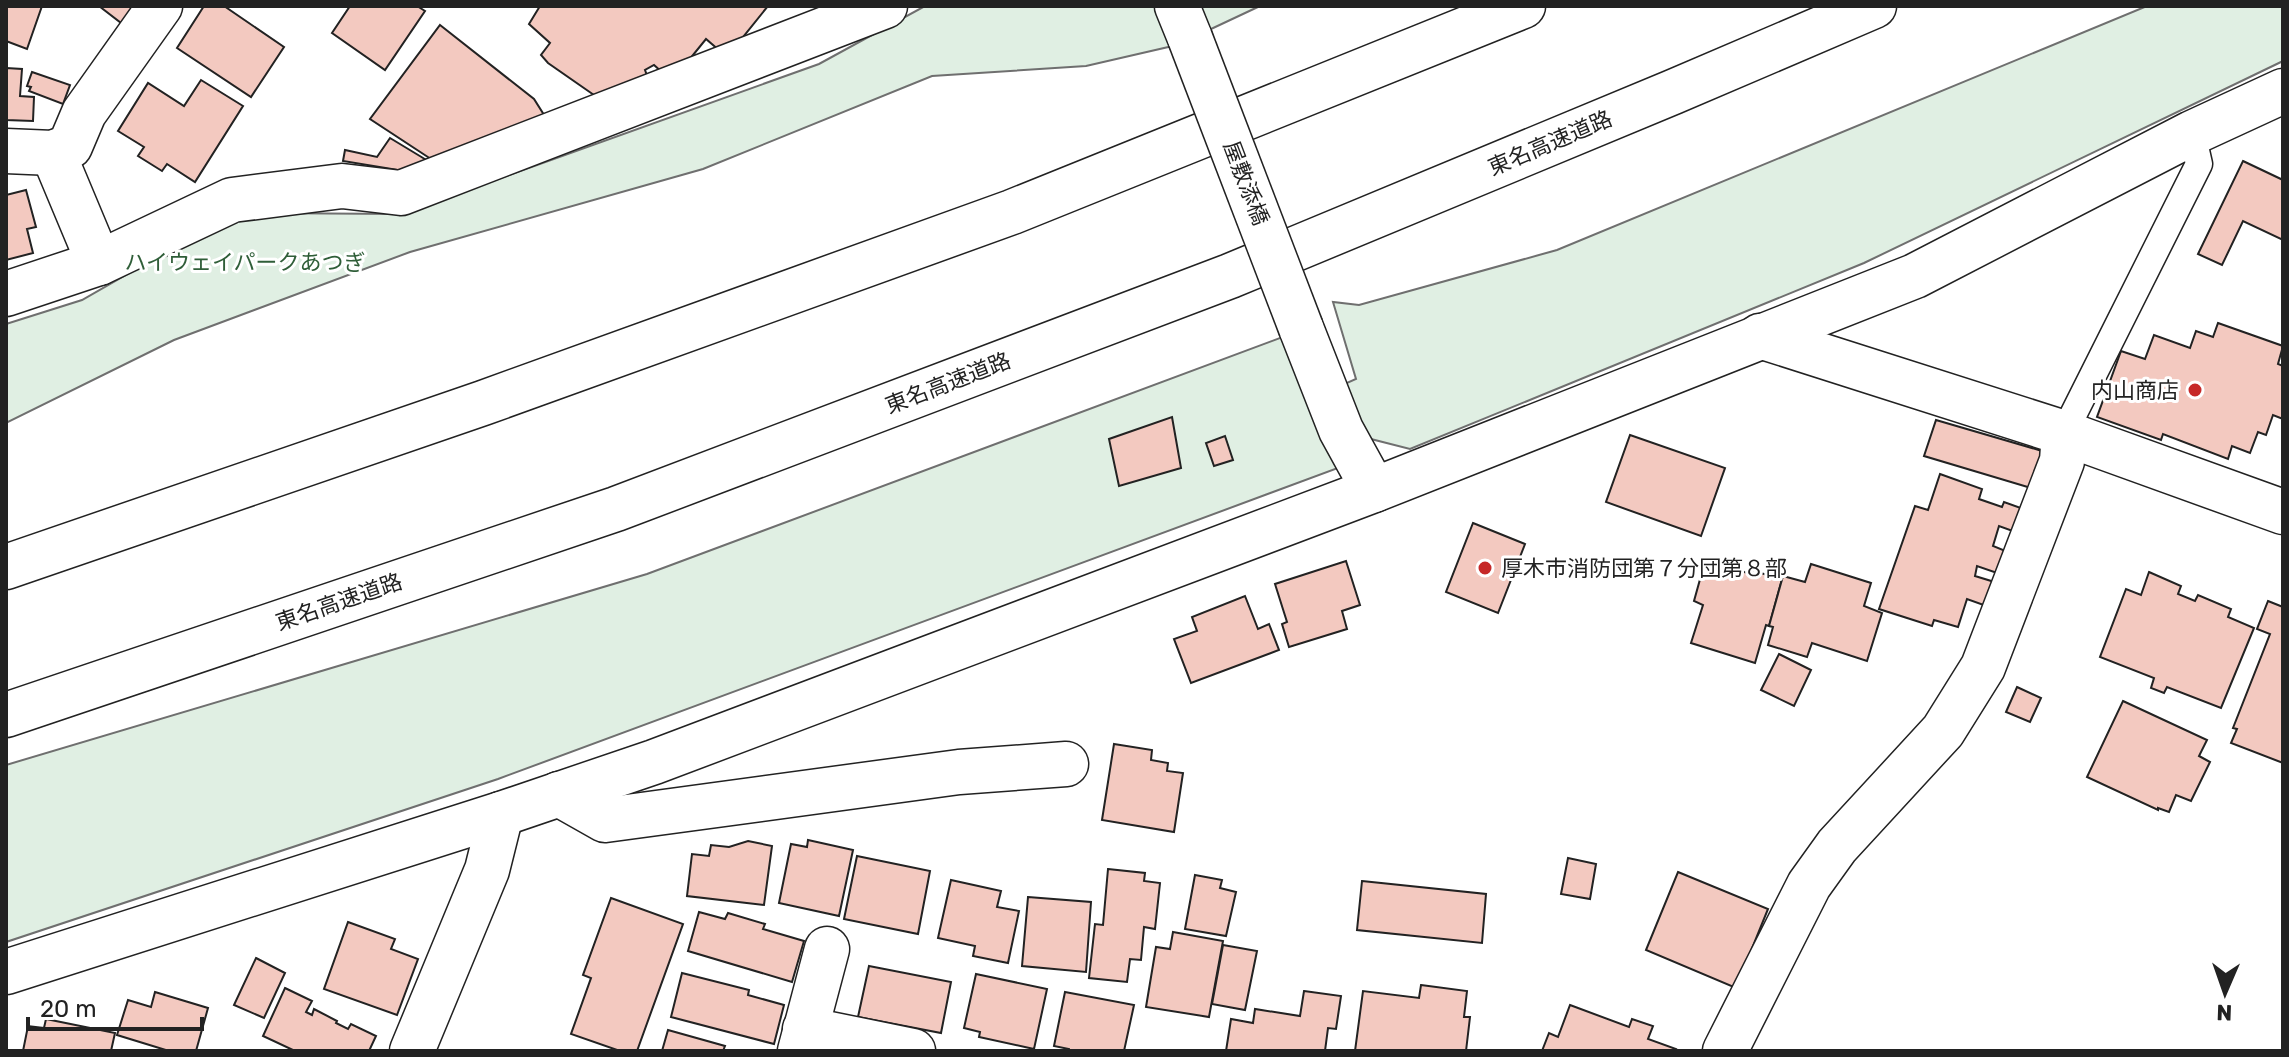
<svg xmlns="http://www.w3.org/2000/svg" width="2289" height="1057" font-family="Rubik,'Noto Sans JP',sans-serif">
	<rect width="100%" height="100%" fill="#fff"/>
	<!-- green -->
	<g fill="#e0efe3" stroke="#6f6f6f" stroke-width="2">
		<path d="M925,6H1260L1177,45L1086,66L932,76L703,169L410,252L174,340L6,423V324L82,300L234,213L400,214L819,64Z"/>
		<path d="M2147,6H2283V61L1864,263L1410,449L1359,436L1338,468L498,779L6,942V765L647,574L1296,332L1313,398L1356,379L1333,302L1359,305L1557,250Z"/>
	</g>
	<!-- building -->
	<g fill="#f3c9c0" stroke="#222" stroke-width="2">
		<path d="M6,6H42L27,49L6,41Z"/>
		<path d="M99,6H140L125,26Z"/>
		<path d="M204,6H224L284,47L251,97L177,48Z"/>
		<path d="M350,6H417L425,11L385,70L332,33Z"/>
		<path d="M540,6H768L727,57L706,39L672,81L654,65L645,70L652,89L604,102L548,63L541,55L550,43L529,24Z"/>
		<path d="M440,25L534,99L551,126L437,163L370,119Z"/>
		<path d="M6,68L22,69L20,96L34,97L33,121L6,120Z"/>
		<path d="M32,72L70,85L63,104L29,91L31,87L27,86Z"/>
		<path d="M201,80L243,106L195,182L167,164L162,171L138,156L144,147L118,131L148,83L184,106Z"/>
		<path d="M390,138L438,167L422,174L343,161L345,150L377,157Z"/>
		<path d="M2243,161L2283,180V240L2243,221L2222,265L2198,254Z"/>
		<path d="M26,190L36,227L27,229L33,253L6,260V195Z"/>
		<path d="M2218,323L2283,346L2278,364L2283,366V419L2273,415L2266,435L2258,432L2250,453L2232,446L2228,459L2163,434L2161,440L2097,417L2121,351L2145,359L2154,335L2190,348L2196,331L2213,337Z"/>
		<path d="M1172,417L1181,468L1119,486L1109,439Z"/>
		<path d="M1936,420L2042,451L2031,488L1924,456Z"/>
		<path d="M1630,435L1725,468L1701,536L1606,502Z"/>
		<path d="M1225,436L1233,460L1214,466L1206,443Z"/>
		<path d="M1940,474L1982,489L1979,499L2002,507L2004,502L2029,511L2021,534L1999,526L1993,546L2008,552L2000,574L1977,566L1975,576L2001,584L1992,608L1967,599L1958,627L1934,620L1932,626L1879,609L1915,506L1928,510Z"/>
		<path d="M1473,523L1525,544L1498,613L1446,592Z"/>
		<path d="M1346,561L1360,605L1342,611L1347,629L1289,647L1282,624L1287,622L1275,584Z"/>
		<path d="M1716,564L1748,573L1750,570L1782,579L1769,626L1766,625L1755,663L1691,643L1703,605L1694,601L1704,565L1715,568Z"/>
		<path d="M1811,564L1871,583L1864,606L1882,613L1867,661L1812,643L1807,657L1768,645L1773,627L1769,626L1783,576L1805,582Z"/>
		<path d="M2149,572L2181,586L2178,594L2195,601L2198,595L2231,609L2228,617L2254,628L2221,708L2167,687L2164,693L2151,688L2154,678L2100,657L2126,589L2141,595Z"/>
		<path d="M1245,596L1258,629L1269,624L1279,650L1191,683L1174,639L1197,631L1192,617Z"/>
		<path d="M2268,601L2283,607V763L2231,743L2237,729L2233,728L2270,634L2257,629Z"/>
		<path d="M1779,654L1811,670L1794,706L1761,690Z"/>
		<path d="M2017,687L2041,698L2030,722L2006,712Z"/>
		<path d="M2123,701L2207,740L2199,756L2210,762L2191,801L2176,795L2169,812L2158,808V810L2087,777Z"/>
		<path d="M1114,744L1152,750L1151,760L1168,763L1167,771L1183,773L1174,832L1102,820Z"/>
		<path d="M808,840L853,850L839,916L779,903L791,844L807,847Z"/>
		<path d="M748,841L772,846L764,905L687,896L692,854L709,856L711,845L729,847Z"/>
		<path d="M857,856L930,871L918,934L844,919Z"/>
		<path d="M1568,858L1596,864L1590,899L1561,894Z"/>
		<path d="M1108,869L1145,873L1144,881L1160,883L1155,929L1144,927L1141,960L1130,959L1127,982L1089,978L1095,924L1103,925Z"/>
		<path d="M1678,872L1768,909L1736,988L1646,950Z"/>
		<path d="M1195,875L1222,880L1220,888L1236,892L1226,936L1185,929Z"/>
		<path d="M951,880L1001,891L997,907L1019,911L1008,963L973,956L975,946L938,938Z"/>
		<path d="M1362,881L1486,894L1482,943L1357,930Z"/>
		<path d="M1028,897L1091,902L1086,972L1022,966Z"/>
		<path d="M611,898L683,924L637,1051H620L571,1034L591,978L583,975Z"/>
		<path d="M699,912L725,919L728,913L765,924L763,929L804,941L792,982L688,951Z"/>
		<path d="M348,922L395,939L391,949L418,959L397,1015L324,989Z"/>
		<path d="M1173,932L1223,941L1209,1017L1146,1007L1156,947L1170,949Z"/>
		<path d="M1223,945L1257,951L1245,1010L1212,1004Z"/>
		<path d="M256,958L285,973L264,1018L234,1005Z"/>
		<path d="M869,966L951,982L941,1033L858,1017Z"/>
		<path d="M682,973L749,990L748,995L784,1005L774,1044L671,1017Z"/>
		<path d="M976,974L1047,989L1034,1049L979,1037L980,1032L964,1028Z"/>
		<path d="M1421,985L1467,991L1464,1017H1470L1466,1051H1355L1363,991L1419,998Z"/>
		<path d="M285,988L312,1001L306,1012L312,1015L314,1009L337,1021L336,1023L348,1029L351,1024L376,1036L369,1051H295L263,1036Z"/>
		<path d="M1304,991L1341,996L1336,1029L1328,1028L1325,1051H1226L1231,1019L1253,1023L1255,1009L1300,1016Z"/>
		<path d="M155,992L208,1008L196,1051H169L117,1035L128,1000L151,1007Z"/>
		<path d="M1065,992L1134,1005L1124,1051H1069V1049L1054,1046Z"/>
		<path d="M1570,1005L1629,1027L1632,1019L1653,1026L1648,1039L1676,1049L1675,1051H1542L1549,1033L1558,1037Z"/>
		<path d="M46,1019L115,1033L111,1051H23L28,1026L44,1028Z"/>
		<path d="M668,1030L725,1046L723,1051H662Z"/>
	</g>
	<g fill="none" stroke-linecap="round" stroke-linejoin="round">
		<defs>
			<path id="lane" d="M2064,433L2199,164L2192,133"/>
			<g id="street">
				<path d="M1177,6L1190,38"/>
				<path d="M6,151L53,153L70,146L84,113L160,6"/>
				<path d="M53,153L99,263"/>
				<path d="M6,294L99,263L232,200L342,186L401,193L885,6"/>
				<path d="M1301,328L1341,430L1374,490"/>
				<path d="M2064,433L2283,512"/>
				<path d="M559,794L605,820L959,772L1066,764"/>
				<path d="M805,1029L913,1051"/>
				<path d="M412,1051L487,870L501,814"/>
				<path d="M800,1051L827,949"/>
				<path d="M1725,1051L1809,885L1837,846L1943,731L1983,667L2062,461L2064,433L1760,336"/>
			</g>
			<path id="secondary" d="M6,972L501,814L654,762L1374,490L1915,276L2192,133L2283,91"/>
			<g id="highway">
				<path d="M6,567L483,403L1012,212L1523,6"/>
				<path d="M6,715L616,509L1230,276L1673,92L1874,6"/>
			</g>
		</defs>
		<!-- lane casing -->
		<use href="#lane" stroke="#222" stroke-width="29"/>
		<!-- street casing -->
		<use href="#street" stroke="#222" stroke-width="47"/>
		<!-- secondary casing -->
		<use href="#secondary" stroke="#222" stroke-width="47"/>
		<!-- highway casing -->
		<use href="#highway" stroke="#222" stroke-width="47"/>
		<!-- lane -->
		<use href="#lane" stroke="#fff" stroke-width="26"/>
		<!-- street -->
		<use href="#street" stroke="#fff" stroke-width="44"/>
		<!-- secondary -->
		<use href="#secondary" stroke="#fff" stroke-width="44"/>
		<!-- highway -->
		<use href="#highway" stroke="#fff" stroke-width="44"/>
		<defs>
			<path id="street-bridge" d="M1190,38L1301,328"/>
		</defs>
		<!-- street-bridge casing -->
		<use href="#street-bridge" stroke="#222" stroke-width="47" stroke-linecap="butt"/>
		<!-- street-bridge -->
		<use href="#street-bridge" stroke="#fff" stroke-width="44"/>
	</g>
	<!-- markers -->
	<g fill="#c62828" stroke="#fff" stroke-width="3">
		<circle cx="2195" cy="390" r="8"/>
		<circle cx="1485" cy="568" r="8"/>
	</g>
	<g text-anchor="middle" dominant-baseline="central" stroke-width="6" stroke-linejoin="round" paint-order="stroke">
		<!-- street labels -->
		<g font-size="22" fill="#222" stroke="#fff">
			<text transform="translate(1550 143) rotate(-23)">東名高速道路</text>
			<text transform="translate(1246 183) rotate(69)">屋敷添橋</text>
			<text transform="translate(948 383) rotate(-21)">東名高速道路</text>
			<text transform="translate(339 602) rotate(-19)">東名高速道路</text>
		</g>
		<!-- park labels -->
		<g font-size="22" fill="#2f5e38" stroke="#fff">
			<text x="245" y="262">ハイウェイパークあつぎ</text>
		</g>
		<!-- poi labels -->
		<g font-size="22" fill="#222" stroke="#fff" text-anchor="end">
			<text x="2179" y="390">内山商店</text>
			<text x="1501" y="568" text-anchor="start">厚木市消防団第７分団第８部</text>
		</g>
	</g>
	<!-- border -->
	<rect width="2289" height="1057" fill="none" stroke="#222222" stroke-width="16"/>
	<!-- north arrow -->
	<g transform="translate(2225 993) rotate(182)" stroke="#ffffff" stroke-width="6" paint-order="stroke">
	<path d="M0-6L14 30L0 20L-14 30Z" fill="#222222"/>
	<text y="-12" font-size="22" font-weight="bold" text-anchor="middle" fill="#222222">N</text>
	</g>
	<!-- scale -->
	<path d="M28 1017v12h174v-12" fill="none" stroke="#222222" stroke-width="4"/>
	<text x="40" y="1017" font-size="24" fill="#222222" stroke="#ffffff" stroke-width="6" paint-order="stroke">20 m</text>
</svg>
